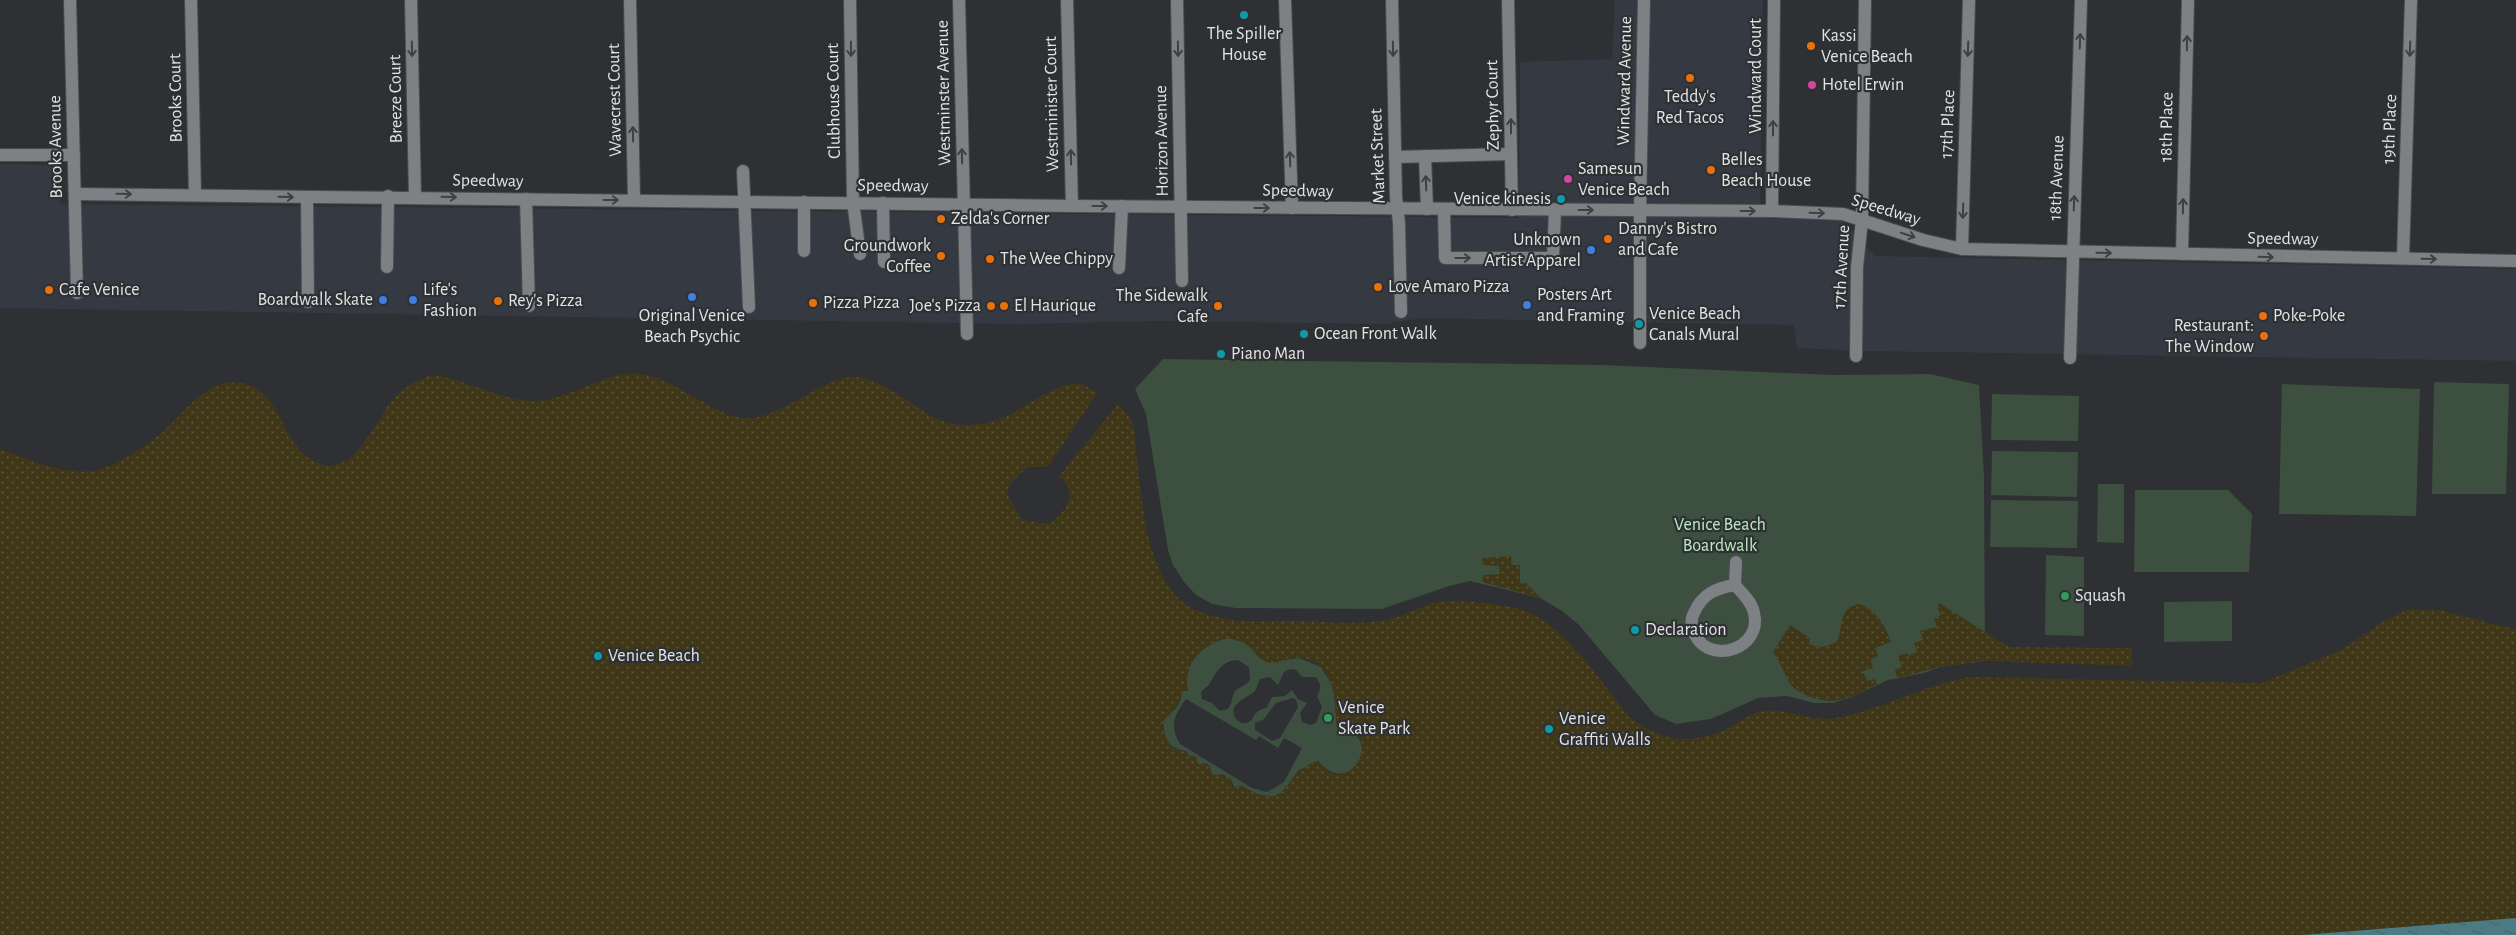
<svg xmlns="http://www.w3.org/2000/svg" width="2516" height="935" font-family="'Alegreya Sans',sans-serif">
	<defs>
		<pattern id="sand-dots" width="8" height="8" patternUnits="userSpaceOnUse" patternTransform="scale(1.25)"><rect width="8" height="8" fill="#3f3717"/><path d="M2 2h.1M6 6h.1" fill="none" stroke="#5a5439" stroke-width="1.8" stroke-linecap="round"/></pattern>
		<pattern id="water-ripples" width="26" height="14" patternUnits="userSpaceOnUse" patternTransform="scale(1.25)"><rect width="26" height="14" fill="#4b7c84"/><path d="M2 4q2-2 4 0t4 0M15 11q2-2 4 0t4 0" fill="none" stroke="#486368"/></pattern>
	</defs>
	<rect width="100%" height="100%" fill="#2e3033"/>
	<!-- built -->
	<path fill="#353942" d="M1615,0H1763L1760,218L1842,220L1875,256L2516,269V361L1867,351L1797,348L1794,325L1421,318L1385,324L1159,321L1021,324L0,308V164L58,165L60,204L1519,218L1520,62L1612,59Z"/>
	<!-- green -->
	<g fill="#3d4f3f" fill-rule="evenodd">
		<path d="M1163,359L1601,365L1834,375L1930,374L1979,385L1984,477L1985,661L1940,667L1924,673L1888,680L1852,697L1833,703H1814L1787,696L1758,698L1711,719L1676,724L1655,715L1579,625L1562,611L1540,598L1470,581L1449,586L1382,609L1236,608L1212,604L1196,595L1184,582L1173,565L1168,550L1146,414L1135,389Z"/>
		<path d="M2434,382L2509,384L2506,494H2432Z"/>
		<path d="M2282,384L2420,389L2416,516L2279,514Z"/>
		<path d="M1992,394L2079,396L2078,441L1991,440Z"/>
		<path d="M1992,451L2078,452L2077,497L1991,495Z"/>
		<path d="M2098,484H2124V543L2097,542Z"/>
		<path d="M2135,490H2228L2252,514L2249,572H2134Z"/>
		<path d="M1991,500L2078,501L2077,548L1990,547Z"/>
		<path d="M2046,555L2084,557V636L2045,635Z"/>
		<path d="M2232,601V641L2164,642V602Z"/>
		<path d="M1229,638L1249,644L1257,655L1283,660L1299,658L1321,667L1334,688L1337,728C1388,734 1351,801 1318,761L1298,771L1284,791L1275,797L1256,794L1242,786L1234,787L1231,779L1214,776L1211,773L1210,766L1205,763L1199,765L1196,762V757L1189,756L1186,751C1171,750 1158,736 1164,720C1167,715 1172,712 1175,709C1180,704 1181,696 1183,690L1188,691C1182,664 1203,642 1229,638ZM1238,660L1249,667L1250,680C1246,686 1241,686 1236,690C1229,698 1235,712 1219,710L1212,703L1202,699L1201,692C1204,688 1208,687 1210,683C1216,672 1223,660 1238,660ZM1290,669L1296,670L1302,677H1315C1322,684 1321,688 1317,696L1322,707L1316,723L1310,725L1302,722L1300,713L1307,703L1298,699L1292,690L1285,696L1272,697L1267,707C1264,709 1260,709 1257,712C1253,715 1253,721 1247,723C1239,725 1231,716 1234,708C1239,699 1248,697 1255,691L1260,679L1270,677L1278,685L1284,672ZM1293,698L1296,700L1298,707L1280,738L1272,741L1255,730V723L1263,720L1276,703ZM1186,699L1256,740L1259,736L1278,748L1284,738L1302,748L1284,782L1267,792L1252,788L1180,744C1169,725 1174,716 1186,699Z"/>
	</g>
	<!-- sand -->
	<g fill="url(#sand-dots)" fill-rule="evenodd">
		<path d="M432,375C468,379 501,402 537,401C574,399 609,367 646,375C679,382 712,414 743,418C779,422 823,375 855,377C891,379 924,423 961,425C976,425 988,424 1002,418C1023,410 1058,380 1081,384C1086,385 1092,391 1097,393L1048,467H1028L1009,485L1007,494L1022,520C1032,520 1039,524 1050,524C1066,510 1080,494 1059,476L1118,404L1131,419L1134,429C1141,480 1141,587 1196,610C1225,623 1258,622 1289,621C1322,621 1359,626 1391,619C1406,615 1419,607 1433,603C1451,598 1509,604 1526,611C1568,629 1600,681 1629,716C1658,742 1695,746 1730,727C1741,721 1752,713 1764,711C1789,708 1810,722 1835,718C1882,710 1923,685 1969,677L2262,683L2343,649L2381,623L2407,610H2440L2496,625L2516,629V918L2303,935H0V449C30,460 59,474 91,471C113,469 147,445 164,431C186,412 207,377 241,383C284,390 280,448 316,462C319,463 324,466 327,466C358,468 377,418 394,398C404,387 417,380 432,375ZM1229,638C1256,642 1252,659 1270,663C1278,664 1284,658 1292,658C1335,655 1335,697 1337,728C1389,730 1348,804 1318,761C1279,773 1292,816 1242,786L1234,787L1231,784V779L1223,774L1214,775L1211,773L1210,766L1205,763L1202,765L1198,764L1196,757L1188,756L1184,750L1179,751C1166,745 1163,733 1164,720L1176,708L1183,691H1188C1182,664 1203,642 1229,638Z"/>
		<path d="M1511,556L1512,565H1520V583H1526L1541,598L1482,582L1483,575L1500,574L1499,566L1483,565L1482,558Z"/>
		<path d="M1939,603L2009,647L2132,648V666L1985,661L1940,667L1897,678L1895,670L1902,667L1898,656L1907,653L1909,656L1917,652L1914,643L1923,640L1920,631L1937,627L1934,618L1941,615L1937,607Z"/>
		<path d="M1859,604C1876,610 1886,626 1891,642L1875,648L1878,656L1871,659L1873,668L1863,671L1867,681L1875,679L1877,684C1852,698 1836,707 1808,696C1803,693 1796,691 1792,686C1786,679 1781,662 1773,652L1790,625L1810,638L1809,644C1820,648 1827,648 1837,641C1844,626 1838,608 1859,604Z"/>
	</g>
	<!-- water -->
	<path fill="url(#water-ripples)" d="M2516,918V935H2303Z"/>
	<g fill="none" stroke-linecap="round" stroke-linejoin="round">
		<defs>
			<g id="minor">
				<path d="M70,0L77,293"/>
				<path d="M191,0L195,195"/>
				<path d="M411,0L415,197"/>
				<path d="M630,0L634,200"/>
				<path d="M850,0L853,202L860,254"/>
				<path d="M959,0L967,334"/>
				<path d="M1067,0L1072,206"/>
				<path d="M1177,0L1182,281"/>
				<path d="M1285,0L1292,208"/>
				<path d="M1392,0L1396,197L1399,223L1401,312"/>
				<path d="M1508,0L1512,210"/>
				<path d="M0,155H74"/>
				<path d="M1425,156L1427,209"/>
				<path d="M1395,157L1511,154"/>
				<path d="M743,171L749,307"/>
				<path d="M75,194L1072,206L1772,211L1843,214L1923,240L1962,249L2516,261"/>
				<path d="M307,197L308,302"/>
				<path d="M526,199L529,306"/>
				<path d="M883,203L884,262"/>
				<path d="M1444,210L1445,258H1553L1555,210"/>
				<path d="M1772,211L1774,0"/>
				<path d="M1962,249L1969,0"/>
				<path d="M804,251V202"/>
				<path d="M2182,254L2188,0"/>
				<path d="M2403,258L2411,0"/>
				<path d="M387,267L388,196"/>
				<path d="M1119,268L1122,206"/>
				<path d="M1640,343V211L1644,0"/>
				<path d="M1856,356L1857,267L1862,220L1865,0"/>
				<path d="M2070,358L2081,0"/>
				<path d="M1735,585C1716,588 1702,594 1694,613C1690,619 1692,628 1695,635C1711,666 1763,648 1754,613C1752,602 1742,593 1735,585L1736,562"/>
			</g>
		</defs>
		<!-- minor casing -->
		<use href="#minor" stroke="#4b4d50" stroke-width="14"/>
		<!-- minor -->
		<use href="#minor" stroke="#7e8184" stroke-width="12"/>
	</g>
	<!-- one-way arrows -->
	<defs><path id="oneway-shaft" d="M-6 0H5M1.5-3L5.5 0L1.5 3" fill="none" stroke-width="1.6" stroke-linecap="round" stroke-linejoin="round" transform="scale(1.25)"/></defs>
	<g stroke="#3e4043">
		<use href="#oneway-shaft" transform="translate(2080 41) rotate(-88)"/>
		<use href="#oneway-shaft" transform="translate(2187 43) rotate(-89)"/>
		<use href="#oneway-shaft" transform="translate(412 49) rotate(89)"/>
		<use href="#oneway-shaft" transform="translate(851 49) rotate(89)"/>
		<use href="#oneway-shaft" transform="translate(1178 49) rotate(89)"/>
		<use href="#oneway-shaft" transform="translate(1393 49) rotate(89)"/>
		<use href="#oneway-shaft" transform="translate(1968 49) rotate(92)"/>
		<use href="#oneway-shaft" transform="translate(2410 49) rotate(92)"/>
		<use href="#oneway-shaft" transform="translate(1511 126) rotate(-90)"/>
		<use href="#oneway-shaft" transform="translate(1773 128) rotate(-90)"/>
		<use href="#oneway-shaft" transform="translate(633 134) rotate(-91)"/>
		<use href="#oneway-shaft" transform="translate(962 156) rotate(-91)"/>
		<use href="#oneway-shaft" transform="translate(1071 157) rotate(-91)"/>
		<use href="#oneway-shaft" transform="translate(1290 159) rotate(-92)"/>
		<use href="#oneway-shaft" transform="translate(1426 183) rotate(-92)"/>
		<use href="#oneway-shaft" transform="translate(124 194) rotate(1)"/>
		<use href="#oneway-shaft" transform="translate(286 197) rotate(1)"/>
		<use href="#oneway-shaft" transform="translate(449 197) rotate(1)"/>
		<use href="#oneway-shaft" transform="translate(611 200)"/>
		<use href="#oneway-shaft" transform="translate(2074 203) rotate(-88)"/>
		<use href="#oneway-shaft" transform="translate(1100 206)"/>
		<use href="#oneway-shaft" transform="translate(2183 206) rotate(-89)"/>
		<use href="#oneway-shaft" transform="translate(1262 208)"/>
		<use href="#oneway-shaft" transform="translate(1586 210)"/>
		<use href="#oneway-shaft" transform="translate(1748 211)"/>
		<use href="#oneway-shaft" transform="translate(1963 211) rotate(92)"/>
		<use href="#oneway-shaft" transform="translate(1817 213) rotate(2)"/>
		<use href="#oneway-shaft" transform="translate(1908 235) rotate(18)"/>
		<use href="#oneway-shaft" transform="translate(2104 253) rotate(1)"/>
		<use href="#oneway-shaft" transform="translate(2266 257) rotate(2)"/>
		<use href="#oneway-shaft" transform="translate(1463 258)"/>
		<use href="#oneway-shaft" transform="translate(2429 259) rotate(1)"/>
	</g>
	<!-- markers -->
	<g fill="#0f9aa8" stroke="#2e3033" stroke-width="2">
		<circle cx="1244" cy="15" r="5"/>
		<circle cx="1561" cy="199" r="5"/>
		<circle cx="1639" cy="324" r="5"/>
		<circle cx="1304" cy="334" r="5"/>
		<circle cx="1221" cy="354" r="5"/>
		<circle cx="1635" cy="630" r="5"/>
		<circle cx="598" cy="656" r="5"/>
		<circle cx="1549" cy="729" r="5"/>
	</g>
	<g fill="#e8710a" stroke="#2e3033" stroke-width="2">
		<circle cx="1811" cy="46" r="5"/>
		<circle cx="1690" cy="78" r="5"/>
		<circle cx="1711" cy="170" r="5"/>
		<circle cx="941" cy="219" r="5"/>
		<circle cx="1608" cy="239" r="5"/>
		<circle cx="941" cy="256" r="5"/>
		<circle cx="990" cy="259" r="5"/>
		<circle cx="1378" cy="287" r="5"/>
		<circle cx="49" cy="290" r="5"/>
		<circle cx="498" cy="301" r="5"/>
		<circle cx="813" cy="303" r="5"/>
		<circle cx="991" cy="306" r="5"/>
		<circle cx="1004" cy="306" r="5"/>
		<circle cx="1218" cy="306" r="5"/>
		<circle cx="2263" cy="316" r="5"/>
		<circle cx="2264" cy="336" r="5"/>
	</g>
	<g fill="#d1479c" stroke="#2e3033" stroke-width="2">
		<circle cx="1812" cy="85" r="5"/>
		<circle cx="1568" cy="179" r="5"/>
	</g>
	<g fill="#3f7fe0" stroke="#2e3033" stroke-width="2">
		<circle cx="1591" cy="250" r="5"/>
		<circle cx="692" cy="297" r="5"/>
		<circle cx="383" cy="300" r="5"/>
		<circle cx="413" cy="300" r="5"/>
		<circle cx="1527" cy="305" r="5"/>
	</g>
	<g fill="#2e9e5b" stroke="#2e3033" stroke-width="2">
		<circle cx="2065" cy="596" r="5"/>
		<circle cx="1328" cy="718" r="5"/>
	</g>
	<g text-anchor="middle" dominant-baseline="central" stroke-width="4.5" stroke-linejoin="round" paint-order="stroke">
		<!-- poi labels -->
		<g font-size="18" fill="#e2e3e5" stroke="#2e3033" text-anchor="start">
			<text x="1244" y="34" text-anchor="middle">The Spiller<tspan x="1244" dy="21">House</tspan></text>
			<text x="1821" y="36">Kassi<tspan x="1821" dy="21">Venice Beach</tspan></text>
			<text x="1822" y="85">Hotel Erwin</text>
			<text x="1690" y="97" text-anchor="middle">Teddy's<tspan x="1690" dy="21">Red Tacos</tspan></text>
			<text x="1721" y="160">Belles<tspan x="1721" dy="21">Beach House</tspan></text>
			<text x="1578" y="169">Samesun<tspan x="1578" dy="21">Venice Beach</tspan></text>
			<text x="1551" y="199" text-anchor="end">Venice kinesis</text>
			<text x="951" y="219">Zelda's Corner</text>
			<text x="1618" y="229">Danny's Bistro<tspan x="1618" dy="21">and Cafe</tspan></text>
			<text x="1581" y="240" text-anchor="end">Unknown<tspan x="1581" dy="21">Artist Apparel</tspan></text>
			<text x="931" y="246" text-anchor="end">Groundwork<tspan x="931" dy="21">Coffee</tspan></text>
			<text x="1000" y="259">The Wee Chippy</text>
			<text x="1388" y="287">Love Amaro Pizza</text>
			<text x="59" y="290">Cafe Venice</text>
			<text x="423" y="290">Life's<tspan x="423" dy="21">Fashion</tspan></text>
			<text x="1537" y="295">Posters Art<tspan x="1537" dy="21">and Framing</tspan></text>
			<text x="1208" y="296" text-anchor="end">The Sidewalk<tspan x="1208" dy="21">Cafe</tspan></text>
			<text x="373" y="300" text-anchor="end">Boardwalk Skate</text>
			<text x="508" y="301">Rey's Pizza</text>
			<text x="823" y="303">Pizza Pizza</text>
			<text x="981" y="306" text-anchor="end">Joe's Pizza</text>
			<text x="1014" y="306">El Haurique</text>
			<text x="1649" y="314">Venice Beach<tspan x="1649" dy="21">Canals Mural</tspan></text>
			<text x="692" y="316" text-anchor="middle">Original Venice<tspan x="692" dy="21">Beach Psychic</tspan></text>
			<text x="2273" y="316">Poke-Poke</text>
			<text x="2254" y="326" text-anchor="end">Restaurant:<tspan x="2254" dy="21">The Window</tspan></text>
			<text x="1314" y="334">Ocean Front Walk</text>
			<text x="1231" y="354">Piano Man</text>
			<text x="2075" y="596">Squash</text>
			<text x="1645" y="630">Declaration</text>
			<text x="608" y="656">Venice Beach</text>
			<text x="1338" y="708">Venice<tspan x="1338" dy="21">Skate Park</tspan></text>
			<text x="1559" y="719">Venice<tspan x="1559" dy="21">Graffiti Walls</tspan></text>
		</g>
		<!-- street labels -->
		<g font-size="18" fill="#e2e3e5" stroke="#2e3033">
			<text transform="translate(1756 76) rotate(-90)">Windward Court</text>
			<text transform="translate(1625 81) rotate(-89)">Windward Avenue</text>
			<text transform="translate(944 93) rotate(-91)">Westminster Avenue</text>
			<text transform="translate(176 98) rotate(-91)">Brooks Court</text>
			<text transform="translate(396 99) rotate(-91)">Breeze Court</text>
			<text transform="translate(615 100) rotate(-91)">Wavecrest Court</text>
			<text transform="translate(834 101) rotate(-91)">Clubhouse Court</text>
			<text transform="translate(1052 104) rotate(-91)">Westminister Court</text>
			<text transform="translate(1493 105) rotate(-91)">Zephyr Court</text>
			<text transform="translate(1948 124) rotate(-88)">17th Place</text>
			<text transform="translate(2167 127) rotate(-89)">18th Place</text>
			<text transform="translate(2390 129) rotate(-88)">19th Place</text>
			<text transform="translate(1162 141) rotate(-91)">Horizon Avenue</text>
			<text transform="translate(56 147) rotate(-91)">Brooks Avenue</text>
			<text transform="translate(1378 156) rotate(-92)">Market Street</text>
			<text transform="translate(2057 178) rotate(-88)">18th Avenue</text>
			<text transform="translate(488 181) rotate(1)">Speedway</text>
			<text transform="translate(893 186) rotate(1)">Speedway</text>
			<text transform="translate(1298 191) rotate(1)">Speedway</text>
			<text transform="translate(1886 210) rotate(17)">Speedway</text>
			<text transform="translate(2283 239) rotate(1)">Speedway</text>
			<text transform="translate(1842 267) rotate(-87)">17th Avenue</text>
		</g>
		<!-- park labels -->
		<g font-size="18" fill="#b9eebf" stroke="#2e3033">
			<text x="1720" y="525">Venice Beach<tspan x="1720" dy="21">Boardwalk</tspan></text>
		</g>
	</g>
</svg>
